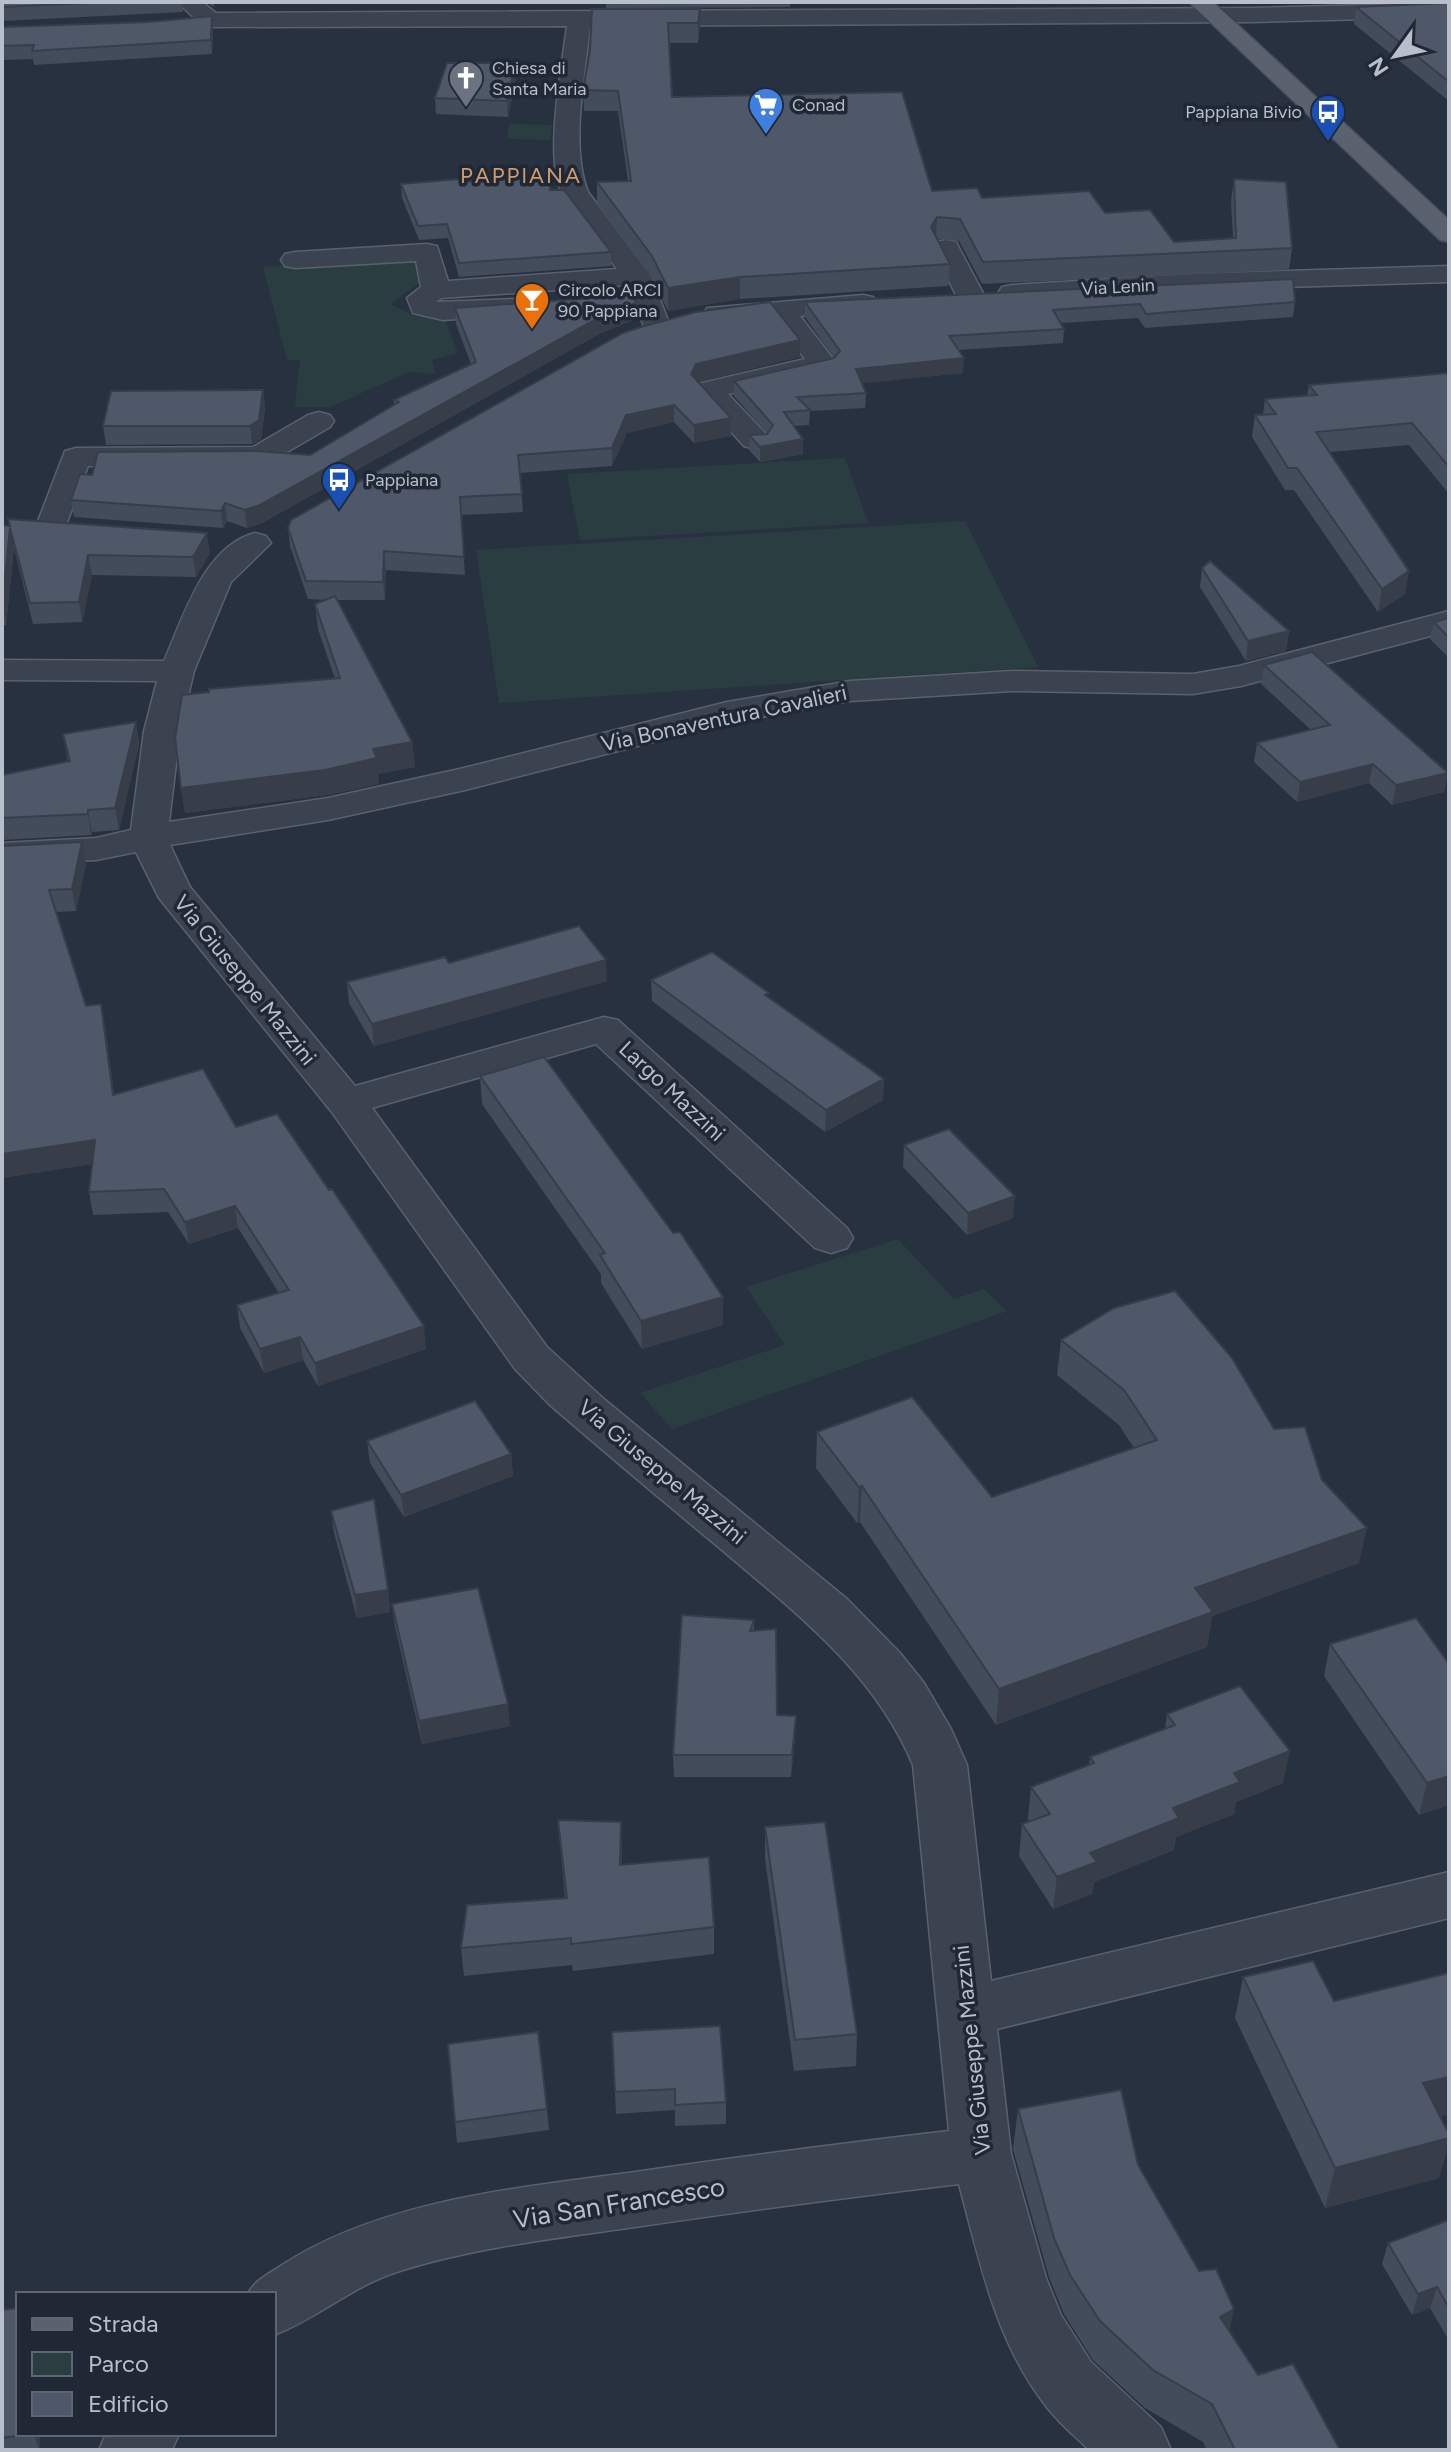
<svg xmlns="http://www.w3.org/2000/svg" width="1451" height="2452" font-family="Figtree,sans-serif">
	<rect width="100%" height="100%" fill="#283140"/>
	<!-- green -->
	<g fill="#2a3e41">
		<path d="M509,124L552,125L550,140L507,139Z"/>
		<path d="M416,257L421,282L390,304L415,316L443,315L458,353L432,360L436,374L409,372L330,407H295L300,360H287L263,267Z"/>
		<path d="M845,458L868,523L580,540L567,474Z"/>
		<path d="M965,521L1038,667L499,703L476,550Z"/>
		<path d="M898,1239L954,1299L984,1289L1007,1311L672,1429L640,1393L785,1345L746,1287Z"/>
	</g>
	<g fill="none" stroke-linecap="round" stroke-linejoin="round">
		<defs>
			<g id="minor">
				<path d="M177,2H202L216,13L1253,8L1449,3V17L1253,22L590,26C585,75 570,146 588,192L651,276L669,323L665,329L655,331L645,329L628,285L442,298L436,302L516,299L526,301L530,307L526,313L516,315L443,320L413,313L407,298L421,287L416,261L295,268L285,266L281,260L285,254L295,252L427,244L437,246L448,281L617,269C599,245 576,220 562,193C544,159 562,66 567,26L210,27L202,25Z"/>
				<path d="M946,240L956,242L959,248L984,295L980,301L970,303L960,301L956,295L933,248L936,242Z"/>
				<path d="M1449,266V282L1192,290L1012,301L1002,299L998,293L1002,287L1012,285L1192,274Z"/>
				<path d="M863,295L873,297L877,303L873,309L800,316L837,364L833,370L728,394L766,434L770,440L766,446L755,449L744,446L693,390L698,384L805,359L773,318L717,322L707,320L703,314L707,308Z"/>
				<path d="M319,412L330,415L334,421L330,427L270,462L259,465L88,466L62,536L51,539L40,536L35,529L65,451L76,448L253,447L308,415Z"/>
				<path d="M255,533L266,536L271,543L231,582L194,671L180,731L169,822L328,798L464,768L727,702L850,681L1012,671L1193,674L1239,666L1449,611V631L1241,686L1193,694L1012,691L850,701L728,723L465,790L328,820L170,845L190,887L355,1086L604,1017L618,1020L847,1228L853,1238L847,1248L831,1253L815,1248L596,1044L372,1108L547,1347L605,1400L847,1599L900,1653L924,1683L951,1729L967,1765L991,1981L1449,1872V1918L997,2029L1011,2154L1046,2278L1061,2315L1091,2362L1161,2427L1171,2450H1089C1075,2436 1058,2422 1046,2406C996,2343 979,2259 959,2184C851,2197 743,2211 635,2227C557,2238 478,2247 403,2270C354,2284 319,2318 274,2335V2294H248C254,2281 267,2275 279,2267C380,2200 518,2188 635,2172C739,2157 844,2143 949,2131L913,1765C874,1672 797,1614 722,1550C664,1502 607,1454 550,1405L515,1369L331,1111L159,898L136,852L96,860L2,865V843L96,838L131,830L144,731L157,681L2,680V660L164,661C183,618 204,546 255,533Z"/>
				<path d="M106,2434H179L172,2450H99Z"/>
			</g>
			<path id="major" d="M1189,2H1213L1449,220V242L1440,240Z"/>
		</defs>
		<!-- minor casing -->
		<use href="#minor" stroke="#5a616d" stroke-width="3"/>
		<!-- major casing -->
		<use href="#major" stroke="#464c59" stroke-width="3"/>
		<!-- minor -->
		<use href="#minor" fill="#3c4350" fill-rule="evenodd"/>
		<!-- major -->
		<use href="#major" fill="#5a6270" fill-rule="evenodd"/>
	</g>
	<!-- wall -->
	<g fill="#434c5a">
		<path d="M2,2H182L183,12L2,21Z"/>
		<path d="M206,2H269V4L214,3V7Z"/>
		<path d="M606,2H790V7L606,8Z"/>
		<path d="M1449,3V101L1354,24L1356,7Z"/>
		<path d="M700,9V28L698,43H669L672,97L932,191L1105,213L1174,242L1233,238L1231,201L1234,179L1292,248L1289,270L982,284L959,241L937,239L950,264L948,286L740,299L668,311L652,278L597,203V182L628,181L618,111H584L583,90L590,51Z"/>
		<path d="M212,16L213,30L212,54L34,65L33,59L2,60V27L149,22Z"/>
		<path d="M516,79L508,117L436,114L435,98Z"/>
		<path d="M460,182L550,190L611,252V266L459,277L448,238L419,240L402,198L401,184Z"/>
		<path d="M805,302H1295L1293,317L1145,328L1138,318L1061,323L1064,329L1063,343L958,350L963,373L862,383L866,393L865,408L810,411L809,425L794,426L803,454L760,462L749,450V435L767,433L734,396V381L834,358L805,317Z"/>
		<path d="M636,303V319L601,333L262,523L247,528L227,521L223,528L74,517L71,500L92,475L310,455L394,405V400L471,364L456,324L455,308Z"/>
		<path d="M800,340V357L697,382L731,418V436L694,443L674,422L627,433L612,466L520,473L523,512L461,515L465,575L386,570L385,600H336L412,742L415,767L378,774L379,784L327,795L185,813L181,788L335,679L318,629L315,604L327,600L308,599L290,546L288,528Z"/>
		<path d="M1449,373V494L1409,445L1330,452L1405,594L1378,612L1294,490H1285L1252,437L1255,415H1263L1265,399L1307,396L1309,385Z"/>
		<path d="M263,390L265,408L261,439L252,444L106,445L103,426Z"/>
		<path d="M2,525L210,553L196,577L92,575L82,622L33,624L14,548L6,625H2Z"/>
		<path d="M1202,568L1289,631L1286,651L1246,661L1200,587Z"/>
		<path d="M1449,618V658L1430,639L1434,622Z"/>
		<path d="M1264,665L1448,773L1444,792L1392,805L1369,783L1297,802L1254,762L1257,743L1311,730L1261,684Z"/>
		<path d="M136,722L139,744L119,830L92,832L91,835L2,840V775L68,761L63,734Z"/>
		<path d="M82,842L86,864L76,911L56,912L86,1006L105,1026L114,1095L236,1127L426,1349L318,1386L303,1360L264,1373L240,1328L237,1305L279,1293L238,1228L189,1244L168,1212L93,1215L89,1192L92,1164L2,1178V846Z"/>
		<path d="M449,963L607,981L374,1046L349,1003L347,982Z"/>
		<path d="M651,980L884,1079L883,1100L825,1132L652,1001Z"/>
		<path d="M480,1076L673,1233L723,1325L642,1349L601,1283V1274L482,1104Z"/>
		<path d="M904,1145L1013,1218L967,1235L903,1167Z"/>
		<path d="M1061,1340L1274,1429L1322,1480L1359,1563L1212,1616L1207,1647L996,1725L860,1522L857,1523L816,1468L817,1432L992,1497L1134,1448L1119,1425L1057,1375Z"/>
		<path d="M367,1441L511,1454L513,1476L404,1517L370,1463Z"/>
		<path d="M331,1511L388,1590L390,1612L357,1618L334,1533Z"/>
		<path d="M392,1604L510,1726L422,1744L395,1627Z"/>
		<path d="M754,1620V1630L777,1715L795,1738L791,1777H674L673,1755Z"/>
		<path d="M1330,1644L1449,1805L1419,1815L1324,1676Z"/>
		<path d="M1167,1714L1283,1783L1236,1802L1234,1814L1176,1837L1174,1850L1094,1882L1092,1894L1053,1909L1019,1856L1022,1824L1029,1821L1028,1819L1031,1787L1089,1765L1090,1757L1165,1729Z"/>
		<path d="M558,1820L622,1850V1864L714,1927V1954L573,1971L572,1965L464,1976L461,1948L565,1898Z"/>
		<path d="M765,1827L857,2034L856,2066L794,2071L765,1859Z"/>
		<path d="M1449,1973V2114L1440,2116L1439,2178L1325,2208L1235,2018L1243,1977L1334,2001Z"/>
		<path d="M612,2032L726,2102V2124L675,2126V2110L616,2114Z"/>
		<path d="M448,2044L547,2109L549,2130L457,2143Z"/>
		<path d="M1018,2109L1138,2165L1229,2332L1258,2375L1340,2450H1207L1203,2442L1145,2408L1093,2360L1064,2314L1049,2277L1013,2149Z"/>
		<path d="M1449,2221V2341L1430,2308L1412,2315L1382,2264L1388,2243Z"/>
		<path d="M2,2310L18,2434H40V2450H2Z"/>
	</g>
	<!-- shaded-wall -->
	<g fill="#373e4a">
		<path d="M700,9V28L698,43V23Z"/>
		<path d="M212,16L213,30L212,54L211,40Z"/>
		<path d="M515,63L516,79L508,117L507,101Z"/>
		<path d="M937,217L936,239L931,227Z"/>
		<path d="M740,277V299L668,311V288Z"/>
		<path d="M636,303V319L601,333L262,523L247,528L245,510L600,317Z"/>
		<path d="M800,340V357L696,382L691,374L696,364Z"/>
		<path d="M964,358L963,373L855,384L856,369Z"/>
		<path d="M263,390L265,408L261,439L252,444L250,426Z"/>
		<path d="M674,405V422L627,433L612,466V448L626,415Z"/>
		<path d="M731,418V436L694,443V425Z"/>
		<path d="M803,439V454L760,462V447Z"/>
		<path d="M225,503L227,521L223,528L221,511Z"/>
		<path d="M10,528L14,548L6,625L2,604Z"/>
		<path d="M207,533L210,553L196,577L193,557Z"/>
		<path d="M384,551L386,570L385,600L383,582Z"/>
		<path d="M88,555L92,575L82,622L79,602Z"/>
		<path d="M1409,571L1405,594L1378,612L1382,589Z"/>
		<path d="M1289,631L1286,651L1246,661L1248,641Z"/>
		<path d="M136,722L139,744L119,830L115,808Z"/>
		<path d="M412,742L415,767L378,774L379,784L327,795L185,813L181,788Z"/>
		<path d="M1373,764L1369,783L1297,802L1300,782Z"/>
		<path d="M1448,773L1444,792L1392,805L1396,785Z"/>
		<path d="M88,810L92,832L91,835L88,814Z"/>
		<path d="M82,842L86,864L76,911L72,889Z"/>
		<path d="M606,960L607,981L374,1046L372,1024Z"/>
		<path d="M101,1004L105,1026L117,1118L113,1095Z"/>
		<path d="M884,1079L883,1100L825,1132L826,1110Z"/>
		<path d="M95,1140L99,1163L2,1178V1154Z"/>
		<path d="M1015,1196L1013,1218L967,1235L968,1213Z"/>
		<path d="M235,1206L238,1228L189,1244L185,1222Z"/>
		<path d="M723,1297V1325L642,1349L641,1321Z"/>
		<path d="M424,1326L426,1349L318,1386L315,1363Z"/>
		<path d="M300,1337L303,1360L264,1373L260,1349Z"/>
		<path d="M511,1454L513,1476L404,1517L401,1495Z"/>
		<path d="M862,1486L860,1522L857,1523L859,1487Z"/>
		<path d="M1367,1528L1359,1563L1212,1616L1207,1647L996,1725L999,1689L1195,1588Z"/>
		<path d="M388,1590L390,1612L357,1618L355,1595Z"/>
		<path d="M508,1704L510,1726L422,1744L419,1721Z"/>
		<path d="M796,1716L795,1738L791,1777L792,1755Z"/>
		<path d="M1290,1751L1283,1783L1236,1802L1234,1814L1176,1837L1174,1850L1094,1882L1092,1894L1053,1909L1057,1877L1090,1853L1173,1808L1234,1773Z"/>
		<path d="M1449,1776V1805L1419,1815L1427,1783Z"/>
		<path d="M621,1822L622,1850L621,1892L620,1865Z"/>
		<path d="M1449,2077V2114L1411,2123L1423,2083Z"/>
		<path d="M1449,2138V2145L1439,2178L1325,2208L1335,2168Z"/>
		<path d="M1437,2287L1430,2308L1412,2315L1418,2294Z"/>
		<path d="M1234,2309L1226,2348L1220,2317Z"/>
		<path d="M34,2434H40V2450H39Z"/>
	</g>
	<!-- building -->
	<g fill="#4e5869" stroke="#373e4a" stroke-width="2">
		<path d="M2,2H113L2,7Z"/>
		<path d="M1449,3V82L1356,7Z"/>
		<path d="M592,9H700L698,23H668L672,97L902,92L932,191L977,188L982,198L1089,191L1105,213L1150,210L1174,242L1236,238L1234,179L1286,182L1292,248L983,262L960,219L937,217L931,227L950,264L740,277L668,288L652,256L597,182L631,181L618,91L583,90L590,51Z"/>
		<path d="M212,16L211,40L32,51L34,45L2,46V27L149,22Z"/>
		<path d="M447,63H515L507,101L435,98Z"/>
		<path d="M550,177V190H564L611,252L459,263L447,224L418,226L401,184L459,179L460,182Z"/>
		<path d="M1293,279L1295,302L1146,314L1140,304L1053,310L1064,329L949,336L964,358L856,369L866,393L797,397L810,410L784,412L803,439L760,447L749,435L767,434L773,425L734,381L834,358L840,351L805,302Z"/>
		<path d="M633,295L636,303L600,317L260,505L245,510L225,503L221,511L71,500L80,474L92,475L98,452L256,451L310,455L399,402L394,400L476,362L455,308Z"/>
		<path d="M770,302L800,340L696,364L691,374L731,418L694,425L674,405L626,415L612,448L518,455L522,494L460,497L464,557L384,551L383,582L306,581L288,528L291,520L623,333L641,327L696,312Z"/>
		<path d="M1449,373V467L1412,423L1316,432L1409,571L1382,589L1297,468H1288L1255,415L1276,414L1265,399L1317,395L1309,385Z"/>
		<path d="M263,390L259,420L250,426H103L111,391Z"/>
		<path d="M8,519L207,533L193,557L88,555L79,602L30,603L10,528L2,604V525L10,526Z"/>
		<path d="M1210,561L1289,631L1248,641L1202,568Z"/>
		<path d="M335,596L412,742L373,749L377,758L325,770L181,788L175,738L182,695L209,692V689L340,678L315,604Z"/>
		<path d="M1449,618V638L1434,622Z"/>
		<path d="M1312,652L1448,773L1396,785L1373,764L1300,782L1257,743L1330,725L1264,665Z"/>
		<path d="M136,722L115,808L88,810V814L2,818V775L70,761L63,734Z"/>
		<path d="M82,842L72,889L49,890L86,1006L101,1004L113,1095L203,1069L236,1127L277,1114L329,1190L332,1189L424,1326L315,1363L300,1337L260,1349L237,1305L289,1290L235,1206L185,1222L164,1189L89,1192L95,1140L2,1154V846Z"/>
		<path d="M579,926L606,960L372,1024L347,982L445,957L449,963Z"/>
		<path d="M712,952L769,993L765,995L884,1079L826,1110L651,980Z"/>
		<path d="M544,1057L673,1233L680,1232L723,1297L641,1321L600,1255L605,1253L480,1076Z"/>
		<path d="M949,1129L1015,1196L968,1213L904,1145Z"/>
		<path d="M1175,1291L1232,1358L1274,1429L1305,1427L1322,1480L1367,1528L1195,1588L1213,1612L999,1689L862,1486L859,1487L817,1432L912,1397L992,1497L1157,1440L1124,1390L1061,1340L1114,1308Z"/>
		<path d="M475,1401L511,1454L401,1495L367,1441Z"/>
		<path d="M374,1499L388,1590L355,1595L331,1511Z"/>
		<path d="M478,1588L508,1704L419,1721L392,1604Z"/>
		<path d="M682,1615L754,1620L750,1631L776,1629L777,1715L796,1716L792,1755H673Z"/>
		<path d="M1416,1618L1449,1664V1776L1427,1783L1330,1644Z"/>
		<path d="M1240,1686L1290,1751L1234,1773L1240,1782L1173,1808L1179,1818L1090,1853L1097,1862L1057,1877L1022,1824L1050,1814L1031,1787L1094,1763L1090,1757L1175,1725L1167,1714Z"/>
		<path d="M558,1820L621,1822L620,1865L709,1857L714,1927L571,1944V1938L461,1948L467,1905L567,1898Z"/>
		<path d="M825,1822L857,2034L795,2040L765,1827Z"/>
		<path d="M1313,1961L1334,2001L1449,1973V2077L1423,2083L1449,2134V2138L1335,2168L1243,1977Z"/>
		<path d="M720,2026L726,2102L675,2105V2089L615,2092L612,2032Z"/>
		<path d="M538,2032L547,2109L455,2122L448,2044Z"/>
		<path d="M1121,2090L1138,2165L1199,2271L1216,2269L1234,2309L1220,2317L1258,2375L1293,2364L1340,2450H1235L1212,2404L1153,2370L1100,2321L1070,2275L1054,2238L1018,2109Z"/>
		<path d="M1449,2220V2308L1437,2287L1418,2294L1388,2243Z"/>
		<path d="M18,2308V2434H28L2,2438V2310Z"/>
	</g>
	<!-- icons -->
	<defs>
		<symbol id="church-pin" viewBox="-11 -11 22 30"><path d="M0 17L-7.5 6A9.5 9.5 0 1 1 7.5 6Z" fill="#6b7280" stroke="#212835"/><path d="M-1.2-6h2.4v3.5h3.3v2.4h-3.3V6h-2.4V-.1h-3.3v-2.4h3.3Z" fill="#fff"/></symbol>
		<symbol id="supermarket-pin" viewBox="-11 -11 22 30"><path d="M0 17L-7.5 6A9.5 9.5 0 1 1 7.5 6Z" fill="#3f7fe0" stroke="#212835"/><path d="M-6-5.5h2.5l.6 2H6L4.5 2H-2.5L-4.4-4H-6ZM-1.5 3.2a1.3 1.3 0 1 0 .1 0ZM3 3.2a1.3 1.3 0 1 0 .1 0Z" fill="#fff"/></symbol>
		<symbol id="bus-pin" viewBox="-11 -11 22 30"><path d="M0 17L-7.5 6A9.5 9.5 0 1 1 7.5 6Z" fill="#1a4fb4" stroke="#212835"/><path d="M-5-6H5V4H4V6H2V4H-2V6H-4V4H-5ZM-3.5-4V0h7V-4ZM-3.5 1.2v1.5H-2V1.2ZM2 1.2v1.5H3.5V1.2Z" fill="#fff"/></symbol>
		<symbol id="bar-pin" viewBox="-11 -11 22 30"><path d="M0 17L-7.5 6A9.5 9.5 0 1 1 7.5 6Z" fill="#e8710a" stroke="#212835"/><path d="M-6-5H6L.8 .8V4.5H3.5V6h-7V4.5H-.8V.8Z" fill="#fff"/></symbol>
	</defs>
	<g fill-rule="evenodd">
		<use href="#church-pin" x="446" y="58" width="40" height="54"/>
		<use href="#supermarket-pin" x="746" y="85" width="40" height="54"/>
		<use href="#bus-pin" x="1308" y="92" width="40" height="54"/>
		<use href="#bar-pin" x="512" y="280" width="40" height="54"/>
		<use href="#bus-pin" x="319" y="460" width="40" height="54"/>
	</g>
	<g text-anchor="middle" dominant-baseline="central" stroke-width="7" stroke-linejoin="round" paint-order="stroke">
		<!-- far-poi labels -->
		<g font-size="18" fill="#b9bfca" stroke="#212835" text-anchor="start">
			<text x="492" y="68">Chiesa di<tspan x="492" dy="21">Santa Maria</tspan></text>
			<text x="792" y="105">Conad</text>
			<text x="1302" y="112" text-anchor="end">Pappiana Bivio</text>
			<text x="558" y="290">Circolo ARCI<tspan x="558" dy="21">90 Pappiana</tspan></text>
			<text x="365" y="480">Pappiana</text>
		</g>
		<!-- far-street labels -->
		<g font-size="18" fill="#b9bfca" stroke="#212835">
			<text transform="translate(1118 287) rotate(-3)">Via Lenin</text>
		</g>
		<!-- far-quarter labels -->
		<g font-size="22" letter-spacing="2" fill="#d09c6e" stroke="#212835">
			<text x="521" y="175">PAPPIANA</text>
		</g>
		<!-- street labels -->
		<g font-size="22" fill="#b9bfca" stroke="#212835">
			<text transform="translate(724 718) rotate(-12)">Via Bonaventura Cavalieri</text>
			<text transform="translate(245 980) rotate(51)">Via Giuseppe Mazzini</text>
			<text transform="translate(672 1091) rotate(43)">Largo Mazzini</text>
			<text transform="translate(662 1472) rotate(40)">Via Giuseppe Mazzini</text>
			<text transform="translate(972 2050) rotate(-96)">Via Giuseppe Mazzini</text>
		</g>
		<!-- near-street labels -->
		<g font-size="26" fill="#b9bfca" stroke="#212835">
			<text transform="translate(619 2203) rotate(-9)">Via San Francesco</text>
		</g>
	</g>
	<!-- border -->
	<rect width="1451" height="2452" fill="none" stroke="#b9bfca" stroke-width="8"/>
	<!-- legend -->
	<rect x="16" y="2292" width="260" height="144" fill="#212835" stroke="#5e6471" stroke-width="2"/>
	<rect x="32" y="2318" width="40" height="12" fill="#5a6270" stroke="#5e6471" stroke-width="2"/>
	<text x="88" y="2332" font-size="24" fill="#b9bfca">Strada</text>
	<rect x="32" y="2352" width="40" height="24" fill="#2a3e41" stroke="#5e6471" stroke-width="2"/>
	<text x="88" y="2372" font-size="24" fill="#b9bfca">Parco</text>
	<rect x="32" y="2392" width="40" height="24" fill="#4e5869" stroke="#5e6471" stroke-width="2"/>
	<text x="88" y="2412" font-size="24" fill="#b9bfca">Edificio</text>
	<!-- north arrow -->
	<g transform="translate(1395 56) rotate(237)" stroke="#212835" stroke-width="6" paint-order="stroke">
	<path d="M0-6L14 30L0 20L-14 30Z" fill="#b9bfca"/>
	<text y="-12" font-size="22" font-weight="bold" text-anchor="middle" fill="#b9bfca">N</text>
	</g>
</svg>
